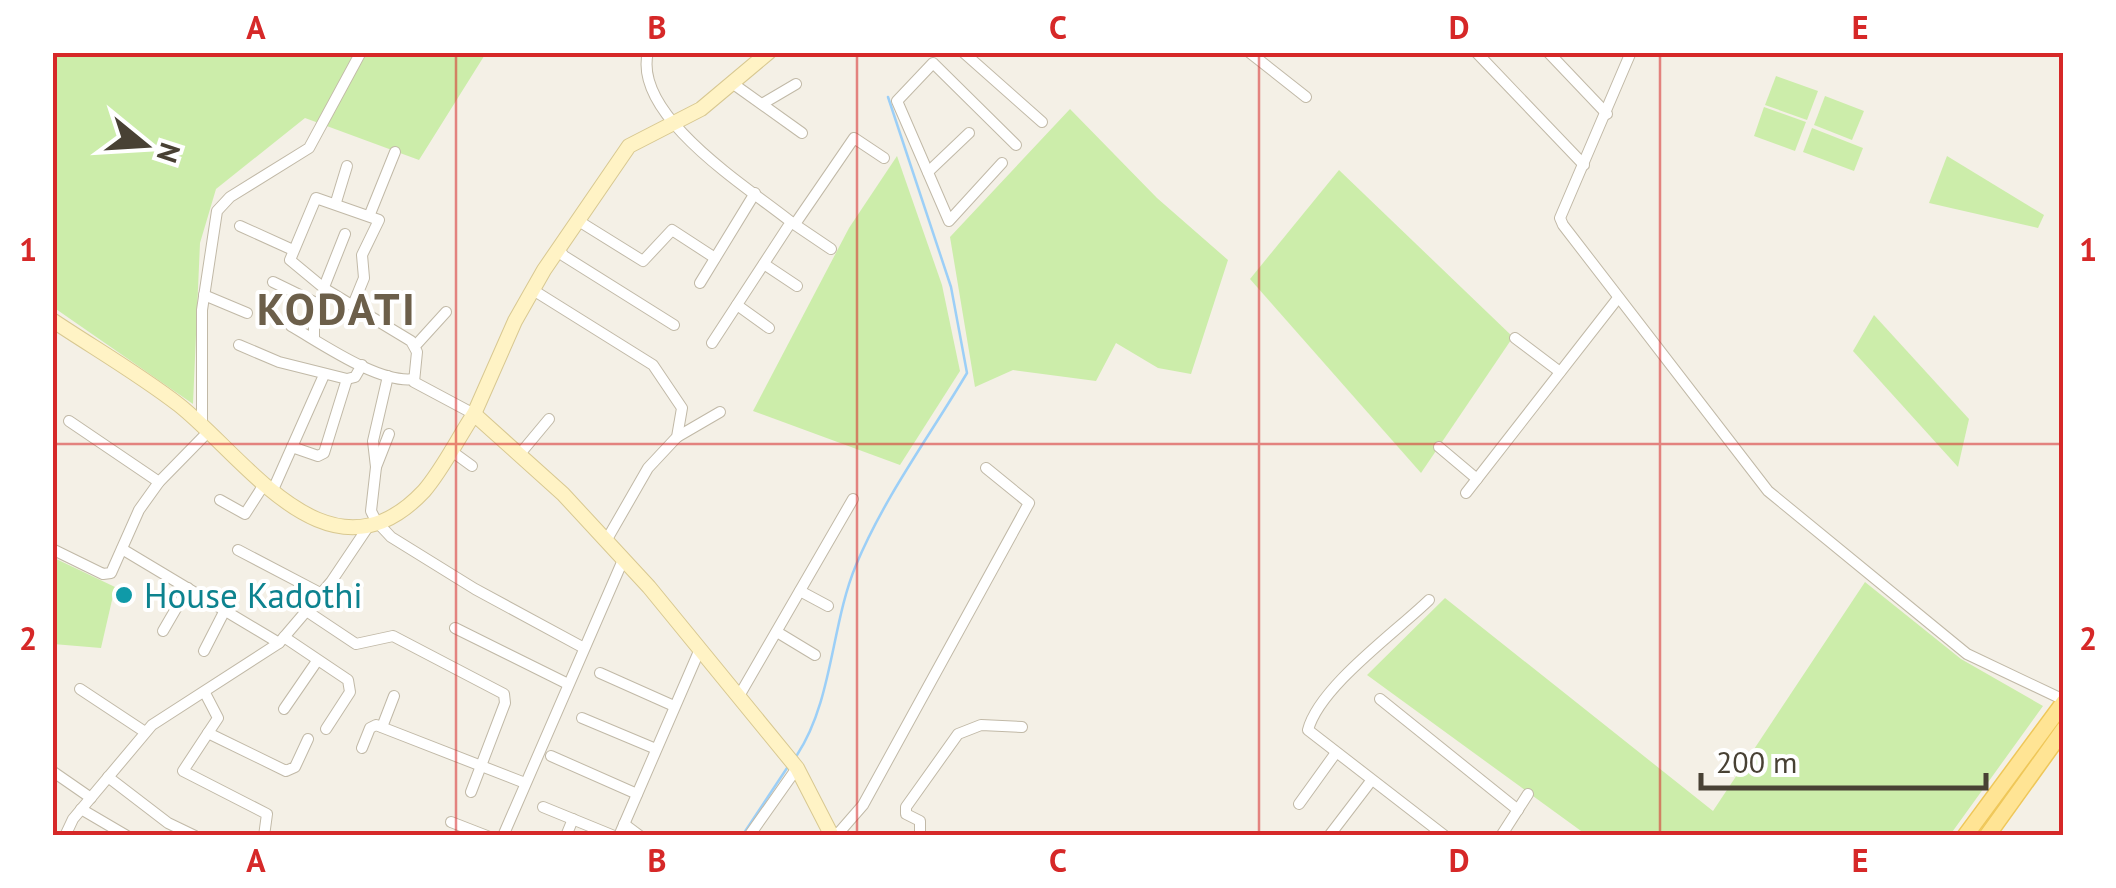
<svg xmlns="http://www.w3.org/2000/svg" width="2116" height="888" font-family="'PT Sans',sans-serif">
	<rect width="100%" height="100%" fill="#f4f0e6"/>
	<!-- green -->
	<g fill="#ccedaa">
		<path d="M53,53H486L419,160L305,118L216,189L200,243L193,404L53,307Z"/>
		<path d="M1776,76L1818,91L1807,120L1765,105Z"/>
		<path d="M1825,96L1864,111L1852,140L1814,125Z"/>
		<path d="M1764,107L1806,122L1795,151L1754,136Z"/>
		<path d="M1070,109L1157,198L1228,260L1191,374L1158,368L1116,343L1096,381L1013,370L975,387L950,237Z"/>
		<path d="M1812,128L1863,148L1854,171L1803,152Z"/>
		<path d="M897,156L942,285L960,371L900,465L753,411L849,228Z"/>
		<path d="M1947,156L2044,215L2038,228L1929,203Z"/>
		<path d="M1339,170L1513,337L1421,473L1250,279Z"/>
		<path d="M1874,315L1969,419L1958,467L1853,351Z"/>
		<path d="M52,557L115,587L101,648L53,644Z"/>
		<path d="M1865,582L1961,659L2043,706L1950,835L1588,836L1367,675L1445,598L1713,811Z"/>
	</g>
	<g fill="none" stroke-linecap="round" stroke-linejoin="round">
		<!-- stream -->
		<g stroke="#9ccff7" stroke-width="2.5">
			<path d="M797,755C833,700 831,625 856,565C885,496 929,437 967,373L951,287L888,97"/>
			<path d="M742,836L789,765"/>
		</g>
		<defs>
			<g id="street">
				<path d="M648,52C632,116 749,188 791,222L712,343"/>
				<path d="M963,52L1042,122"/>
				<path d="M1249,52L1306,97"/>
				<path d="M1476,52L1584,165"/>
				<path d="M1548,52L1607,114"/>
				<path d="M1631,52L1560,218L1563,225L1768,491L1967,654L2064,700"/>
				<path d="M732,83L802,133"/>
				<path d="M762,104L796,84"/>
				<path d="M1002,163L949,221L897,101L933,63L1016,145"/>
				<path d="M928,172L969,133"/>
				<path d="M336,202L347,166"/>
				<path d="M370,214L395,152"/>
				<path d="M577,220L643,261L672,230L715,258"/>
				<path d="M791,222L831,249"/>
				<path d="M795,224L854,138L884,158"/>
				<path d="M240,226L293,250"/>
				<path d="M558,248L564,256L674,325"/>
				<path d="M764,264L797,286"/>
				<path d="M273,282L314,302V339"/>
				<path d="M700,283L755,193"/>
				<path d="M324,287L345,234"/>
				<path d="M533,290L653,365L682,408L677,437L648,468L606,541"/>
				<path d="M204,295L247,313"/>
				<path d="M353,305L364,278L362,255L379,220L316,198L290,260L325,289L411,341L417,352L414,382L474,414"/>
				<path d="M737,305L769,328"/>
				<path d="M291,326C321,343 379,384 414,379"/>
				<path d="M1515,338L1560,372"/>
				<path d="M239,345L279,362L347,379L355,377L362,365"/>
				<path d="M416,345L446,312"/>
				<path d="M388,376L373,441L376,467L371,511L376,521L391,537L475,589L584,648"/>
				<path d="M69,421L159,482"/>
				<path d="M202,426V310L217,211L230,197L309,148L361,52"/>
				<path d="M677,437L720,412"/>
				<path d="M292,447L318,456L324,453L347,379"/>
				<path d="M1439,447L1477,479"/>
				<path d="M450,450L472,466"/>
				<path d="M519,455L549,419"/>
				<path d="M376,467L389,434"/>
				<path d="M272,492L324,375"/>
				<path d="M1466,493L1618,298"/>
				<path d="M220,500L245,514L263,486"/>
				<path d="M52,549L103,574L111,573L139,510L159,482L208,432"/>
				<path d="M122,549L279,643"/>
				<path d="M238,550L322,594"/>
				<path d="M800,591L828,606"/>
				<path d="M1429,600C1396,632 1319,687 1308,730L1445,836"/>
				<path d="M308,612L356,644L393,636L504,694L505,703L471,792"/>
				<path d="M455,628L568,684"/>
				<path d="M163,631L188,588"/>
				<path d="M777,632L815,655"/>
				<path d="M284,637L348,680L350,692L326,729"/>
				<path d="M204,651L225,610"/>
				<path d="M600,673L674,706"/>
				<path d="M80,689L145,732"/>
				<path d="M205,693L218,718L208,733L286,771L295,767L308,739"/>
				<path d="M739,696L853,499"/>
				<path d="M1380,699L1518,810"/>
				<path d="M284,709L317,661"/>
				<path d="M582,718L656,749"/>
				<path d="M382,727L394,696"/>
				<path d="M208,733L183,771L267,814L264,836"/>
				<path d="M362,748L370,728L376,725L525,783"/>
				<path d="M551,756L637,794"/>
				<path d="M52,771L91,798"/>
				<path d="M108,777L168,823L195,836"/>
				<path d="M1299,804L1335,754"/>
				<path d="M543,807L614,836"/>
				<path d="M81,809L127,836"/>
				<path d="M451,822L487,836"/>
				<path d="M624,824L640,836"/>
				<path d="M65,836L73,819L152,725L279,643L331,582L370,524"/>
				<path d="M503,836L623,560"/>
				<path d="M566,836L573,819"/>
				<path d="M619,836L700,649"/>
				<path d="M749,836L797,768"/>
				<path d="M836,836L863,805L1029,503L986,468"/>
				<path d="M920,836V821L906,814V807L958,734L981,725L1022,727"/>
				<path d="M1329,836L1371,781"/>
				<path d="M1501,836L1528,794"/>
			</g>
			<g id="secondary">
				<path d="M52,320C94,348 139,374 179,405C246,458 330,591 424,491C443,469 458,438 474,414L563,494L649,587L797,768L832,836"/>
				<path d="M474,414L515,321L544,270L629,146L701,109L769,52"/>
			</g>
			<g id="primary">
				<path d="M1965,836L2064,702"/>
				<path d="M1987,836L2064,729"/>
			</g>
		</defs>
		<!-- street casing -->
		<use href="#street" stroke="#c1b9a7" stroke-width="12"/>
		<!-- secondary casing -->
		<use href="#secondary" stroke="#d8c891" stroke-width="16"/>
		<!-- primary casing -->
		<use href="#primary" stroke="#efc759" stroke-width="18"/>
		<!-- street -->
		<use href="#street" stroke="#fff" stroke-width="10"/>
		<!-- secondary -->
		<use href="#secondary" stroke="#fff3c5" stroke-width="14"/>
		<!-- primary -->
		<use href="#primary" stroke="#ffe494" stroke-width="15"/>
	</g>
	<!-- grid -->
	<path fill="none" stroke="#d62828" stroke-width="2.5" stroke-opacity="0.55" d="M456,52V836M857,52V836M1259,52V836M1660,52V836M52,444H2064"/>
	<!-- markers -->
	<circle fill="#0f9aa8" stroke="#fff" stroke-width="4" cx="124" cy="595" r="10"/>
	<g text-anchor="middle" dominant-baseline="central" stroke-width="8" stroke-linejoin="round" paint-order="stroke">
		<!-- culture labels -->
		<g font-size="35" fill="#0d838f" stroke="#fff" text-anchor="start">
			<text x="144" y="595">House Kadothi</text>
		</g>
		<!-- district labels -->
		<g font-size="45" font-weight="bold" letter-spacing="2.5" fill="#6c5f4a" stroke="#fff">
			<text x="337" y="308">KODATI</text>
		</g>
	</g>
	<!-- border -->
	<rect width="2116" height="888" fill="none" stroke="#ffffff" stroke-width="110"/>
	<!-- north arrow -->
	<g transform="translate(145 145) rotate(108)" stroke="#ffffff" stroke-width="8" paint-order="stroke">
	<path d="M0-8L18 38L0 25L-18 38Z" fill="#484134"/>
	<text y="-15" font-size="28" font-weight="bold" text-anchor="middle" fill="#484134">N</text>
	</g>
	<!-- scale -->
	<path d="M1701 773v15h285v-15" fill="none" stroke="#484134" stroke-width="5"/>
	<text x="1716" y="773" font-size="30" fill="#484134" stroke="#ffffff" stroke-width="8" paint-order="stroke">200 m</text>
	<rect x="55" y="55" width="2006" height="778" fill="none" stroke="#d62828" stroke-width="4"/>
	<g font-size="32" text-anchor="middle" font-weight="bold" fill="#d62828">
		<text x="256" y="39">A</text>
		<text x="657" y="39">B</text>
		<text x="1058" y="39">C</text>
		<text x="1459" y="39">D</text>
		<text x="1860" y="39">E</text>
		<text x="28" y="261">1</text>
		<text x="2088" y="261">1</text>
		<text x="28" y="650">2</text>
		<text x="2088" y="650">2</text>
		<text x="256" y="872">A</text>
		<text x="657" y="872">B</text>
		<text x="1058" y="872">C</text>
		<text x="1459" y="872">D</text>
		<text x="1860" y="872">E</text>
	</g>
</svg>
